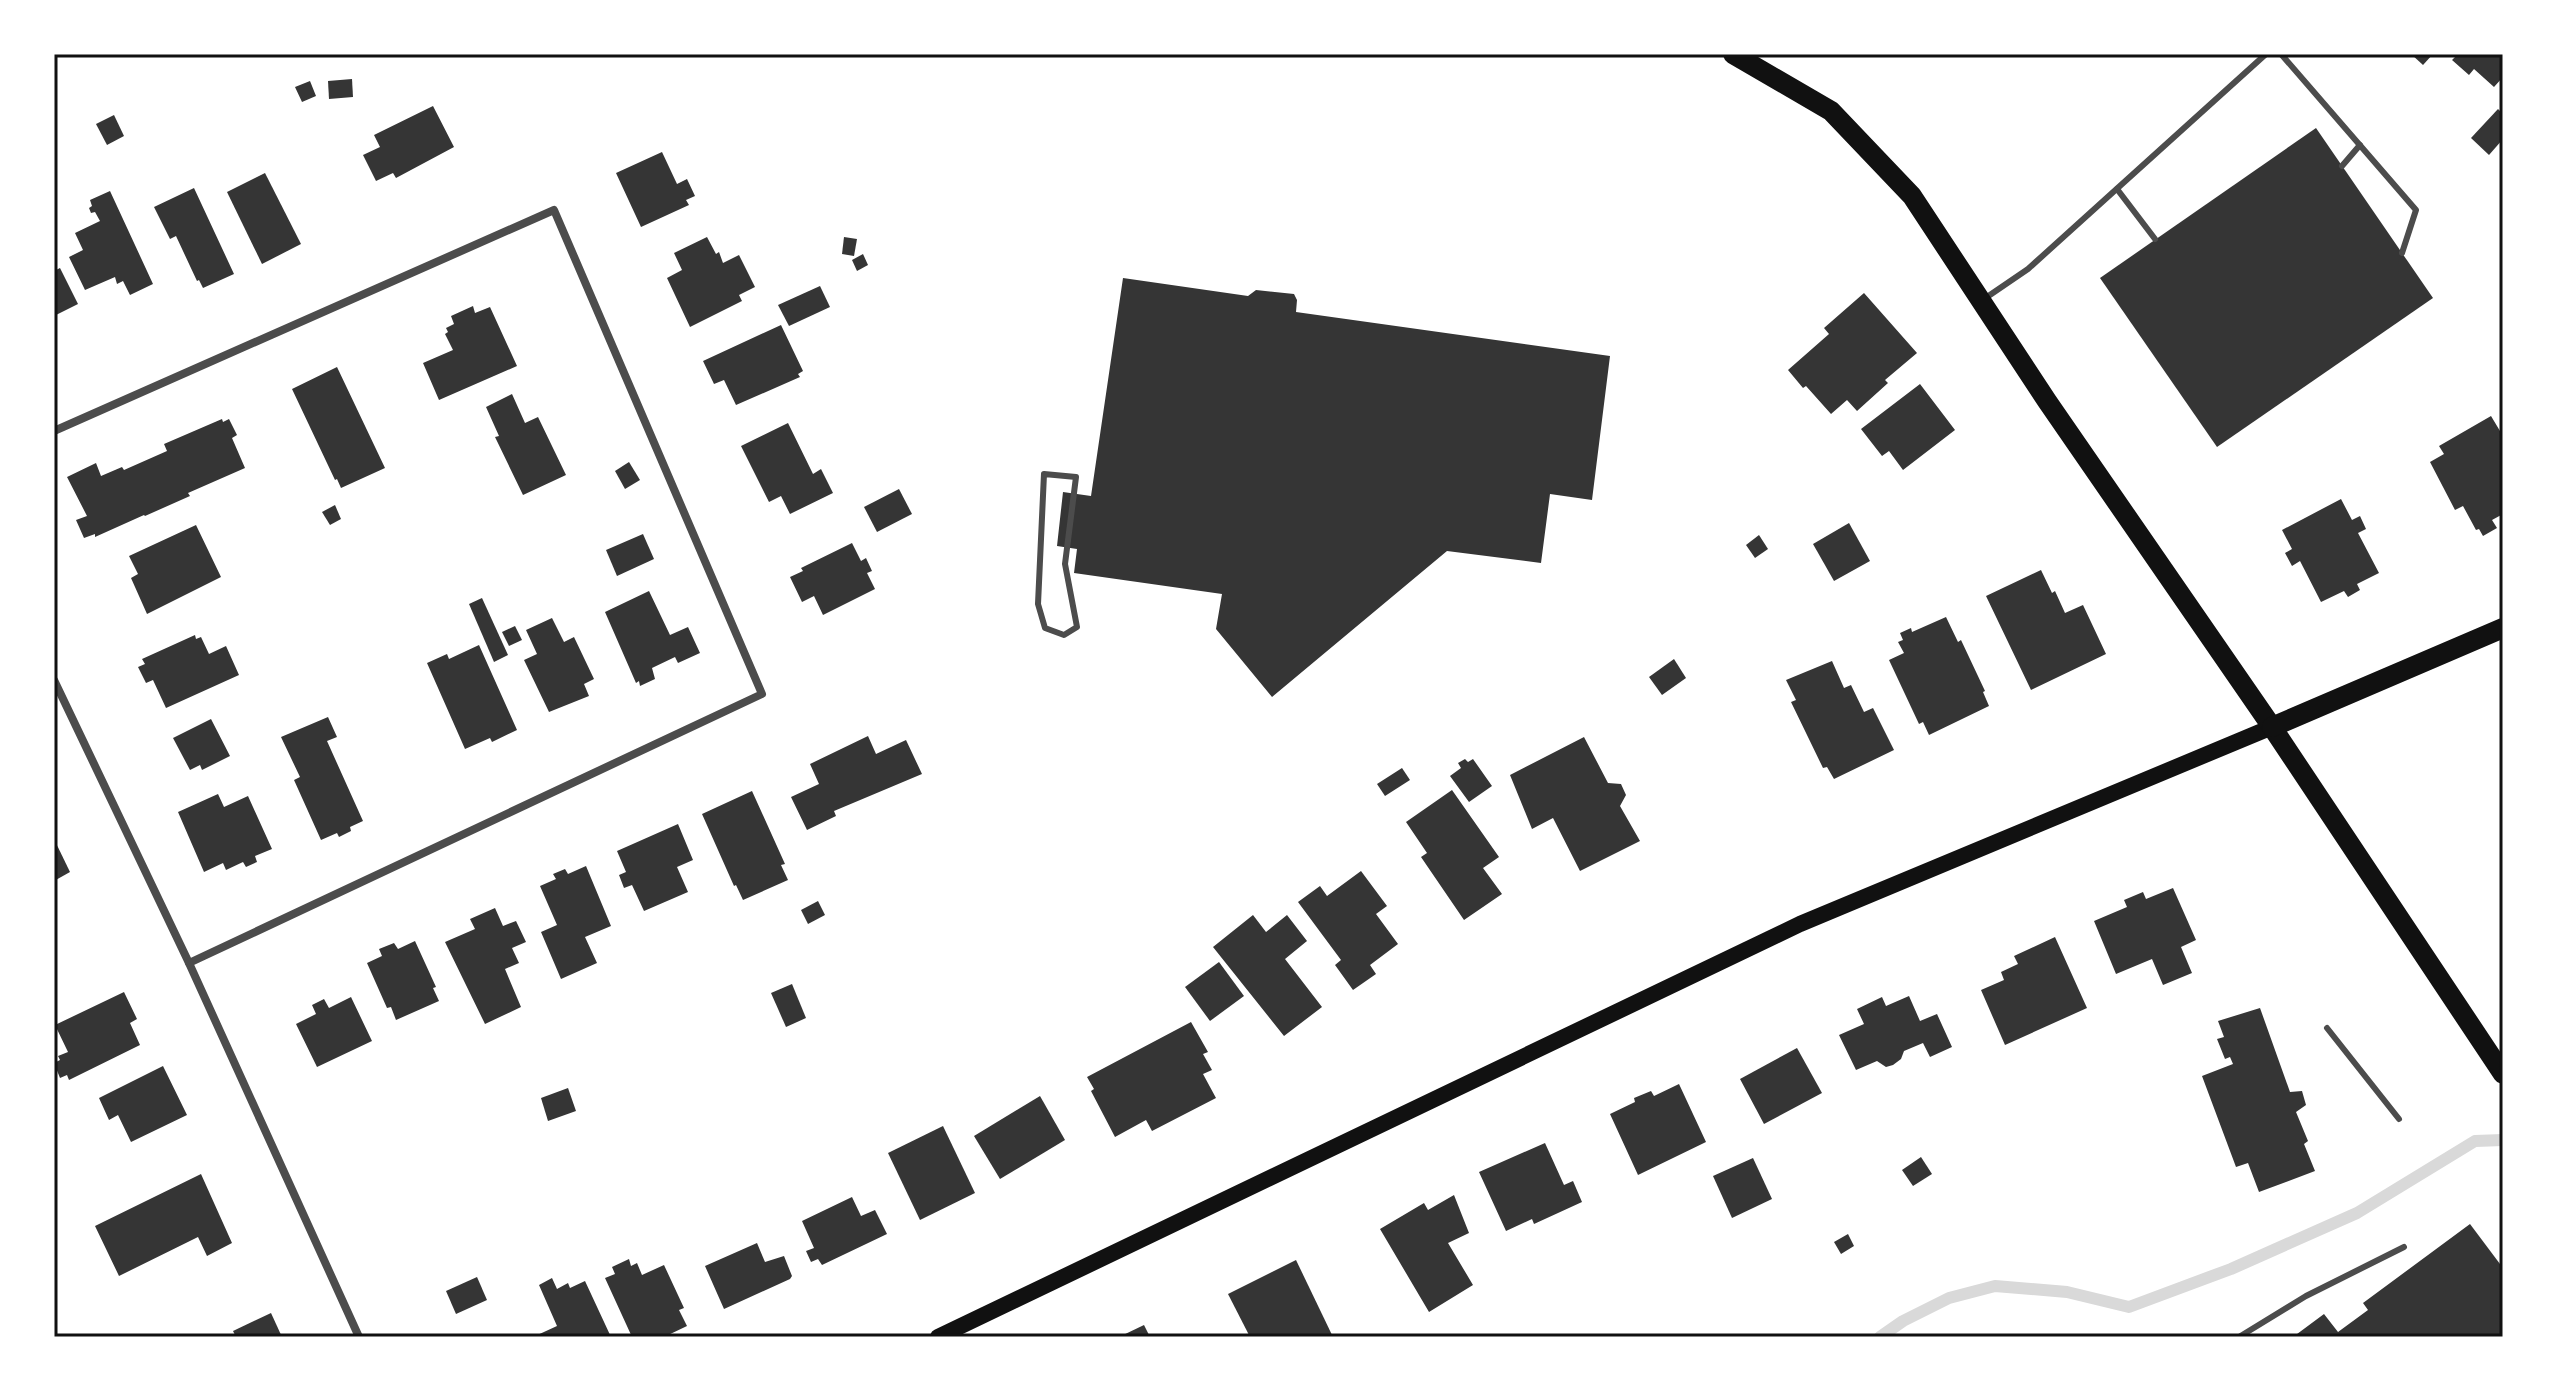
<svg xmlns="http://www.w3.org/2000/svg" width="2557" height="1391" font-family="Jost,sans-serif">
	<rect width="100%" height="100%" fill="#fff"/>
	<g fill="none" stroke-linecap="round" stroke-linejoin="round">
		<!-- stream -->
		<path stroke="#d9d9d9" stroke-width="12" d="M1880,1337L1903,1321L1949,1298L1995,1286L2067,1292L2129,1307L2231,1269L2357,1213L2475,1141L2503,1140"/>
	</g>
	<!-- building -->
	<g fill="#353535">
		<path d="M2411,54H2433L2423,65Z"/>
		<path d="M2458,54H2503V77L2494,87L2474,69L2469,75L2452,60Z"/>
		<path d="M352,79L353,97L329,99L328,81Z"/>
		<path d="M310,81L316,96L302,102L295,87Z"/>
		<path d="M433,106L454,147L396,178L393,173L376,181L363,155L380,147L374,135Z"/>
		<path d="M2498,109L2503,114V139L2489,155L2471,138Z"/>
		<path d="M114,115L124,136L107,145L96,124Z"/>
		<path d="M2316,128L2433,298L2217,447L2100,278Z"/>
		<path d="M662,152L677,184L687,179L695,196L686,200L689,205L641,227L616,173Z"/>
		<path d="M265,173L301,244L262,264L227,192Z"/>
		<path d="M194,188L234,274L203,288L199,280L197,281L176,236L170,239L154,207Z"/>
		<path d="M110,191L153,284L130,295L123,281L117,284L115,277L85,290L69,257L83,250L75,233L100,221L95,212L91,213L89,208L92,206L90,200Z"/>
		<path d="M707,237L716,254L719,252L723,263L739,255L755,287L739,295L742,301L690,327L667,278L682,270L674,253Z"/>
		<path d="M844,237L857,239L854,256L842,254Z"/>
		<path d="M863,254L868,265L857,271L852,260Z"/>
		<path d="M60,268L78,304L54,316V271Z"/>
		<path d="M1123,278L1248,296L1256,290L1294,294L1297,300L1296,312L1610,356L1592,500L1550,494L1541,563L1447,551L1272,697L1216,629L1222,594L1074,573L1077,549L1057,546L1063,492L1091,496Z"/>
		<path d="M820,286L830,307L789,326L778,305Z"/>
		<path d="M1864,293L1917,353L1885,380L1888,383L1857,411L1847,400L1831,414L1806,386L1803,388L1788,370L1829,334L1824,328Z"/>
		<path d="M473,306L475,313L490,307L517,366L439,400L423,363L453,350L445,334L448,332L446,328L454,324L451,316Z"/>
		<path d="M781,325L803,371L798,374L800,377L736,405L724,380L714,384L703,361Z"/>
		<path d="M337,367L385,468L341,488L337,479L335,480L292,389Z"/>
		<path d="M1920,384L1955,430L1903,470L1889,451L1882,456L1861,429Z"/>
		<path d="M512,394L525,423L538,417L566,475L523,495L495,437L499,436L486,407Z"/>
		<path d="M2491,416L2503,436V514L2492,520L2497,528L2483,536L2479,529L2476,530L2463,506L2455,510L2430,462L2444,454L2439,446Z"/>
		<path d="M222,419L223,422L229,419L237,435L232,438L245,468L188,493L190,496L145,516L144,515L95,537V534L84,538L76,520L87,516L67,477L96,463L101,476L122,467L124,470L167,451L164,444Z"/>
		<path d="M788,423L813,474L821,469L833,493L790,514L781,496L769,502L741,446Z"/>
		<path d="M629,462L640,480L625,489L615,471Z"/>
		<path d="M899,489L912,514L877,532L864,507Z"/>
		<path d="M2341,499L2352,520L2360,516L2366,529L2358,533L2379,573L2357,584L2360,590L2348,597L2344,591L2321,602L2300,561L2292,566L2285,553L2292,549L2282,530Z"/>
		<path d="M335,505L341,519L330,525L322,512Z"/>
		<path d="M1849,523L1870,561L1834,581L1813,544Z"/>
		<path d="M196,525L221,577L147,614L131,578L138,574L129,556Z"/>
		<path d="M643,534L654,559L617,576L606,550Z"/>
		<path d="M1759,535L1768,549L1755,558L1746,545Z"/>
		<path d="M852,543L861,561L866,558L872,571L867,573L875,589L823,615L814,596L802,602L790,577L803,571L801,568Z"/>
		<path d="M2041,570L2052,593L2055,591L2065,613L2083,605L2106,654L2031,690L1986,596Z"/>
		<path d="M649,591L670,635L688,627L700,653L678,663L675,657L652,668L655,679L640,686L639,681L636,683L605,612Z"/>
		<path d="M482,598L508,655L494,662L469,604Z"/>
		<path d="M1946,617L1958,642L1961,640L1985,691L1983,692L1989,706L1929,735L1923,722L1919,724L1889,660L1904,653L1898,642L1903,640L1900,633L1911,628L1912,632Z"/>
		<path d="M552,618L564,642L574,637L594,679L584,684L589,696L549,712L524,660L537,654L526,630Z"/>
		<path d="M515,626L522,640L509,646L502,632Z"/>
		<path d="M195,635L196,639L201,637L209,654L226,646L239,675L166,708L153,680L146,683L138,667L145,664L142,659Z"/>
		<path d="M479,645L517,730L492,742L490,738L465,749L427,663L447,654L449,659Z"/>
		<path d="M1674,659L1686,678L1662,695L1649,677Z"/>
		<path d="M1832,661L1844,688L1851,685L1864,712L1873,708L1894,750L1834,779L1827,767L1823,768L1791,702L1796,700L1786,680Z"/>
		<path d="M328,717L337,737L327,741L363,821L350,827L351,831L339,837L337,833L321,840L294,780L300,777L281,737Z"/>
		<path d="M211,719L230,756L202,770L200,765L190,770L173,738Z"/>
		<path d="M868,736L876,754L906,740L922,774L834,811L836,816L807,830L791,797L819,784L810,764Z"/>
		<path d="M1584,737L1608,783L1621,784L1626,795L1620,806L1640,841L1580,871L1553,818L1532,829L1510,775Z"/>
		<path d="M1465,759L1468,762L1473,759L1492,786L1469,802L1450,776L1461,768L1458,763Z"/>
		<path d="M1402,768L1410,780L1385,796L1377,784Z"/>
		<path d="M1452,790L1499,857L1483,868L1502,894L1464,920L1421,857L1427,853L1406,822Z"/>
		<path d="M752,791L785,864L781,865L788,880L743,900L736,885L734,886L702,814Z"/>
		<path d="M218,794L224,807L248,796L272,849L255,856L257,862L246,867L243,862L226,870L223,863L204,872L178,812Z"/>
		<path d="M678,824L693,860L677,867L688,892L644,911L632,885L624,888L619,875L626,872L617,851Z"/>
		<path d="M54,839L70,872L54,881Z"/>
		<path d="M586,866L611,926L585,937L597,963L561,979L541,932L557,925L540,886L556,879L553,874L565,869L568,874Z"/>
		<path d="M1361,871L1387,906L1376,914L1398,944L1370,965L1376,974L1353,990L1335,965L1341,960L1298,902L1320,886L1327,896Z"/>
		<path d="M2173,888L2196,940L2181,947L2192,973L2163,985L2152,959L2116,974L2094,921L2127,907L2124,900L2143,892L2146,899Z"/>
		<path d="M818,901L825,915L808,924L801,910Z"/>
		<path d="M495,908L503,926L516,921L526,942L512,948L519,963L505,969L521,1007L485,1024L445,942L475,929L470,919Z"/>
		<path d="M1253,915L1266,932L1287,915L1307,941L1285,959L1322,1007L1284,1036L1213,947Z"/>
		<path d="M2055,937L2087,1008L2005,1045L1981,990L2004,980L2001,972L2018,964L2014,956Z"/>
		<path d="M415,941L436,987L433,988L439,1001L396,1020L391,1007L387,1008L367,963L382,956L379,949L394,943L398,949Z"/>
		<path d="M1219,962L1244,996L1210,1021L1185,987Z"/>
		<path d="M792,984L806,1018L786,1027L771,993Z"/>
		<path d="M124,992L137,1019L130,1023L140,1045L69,1080L67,1075L60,1078L54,1063L60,1060L58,1056L68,1052L55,1025Z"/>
		<path d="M1909,996L1920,1021L1937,1014L1952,1047L1930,1057L1923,1043L1904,1051L1901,1059L1893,1065L1886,1067L1877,1061L1856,1070L1839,1035L1864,1024L1857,1009L1882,997L1886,1006Z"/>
		<path d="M351,997L372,1041L317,1067L296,1024L316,1014L312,1005L324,999L329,1008Z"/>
		<path d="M2260,1008L2290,1092L2302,1091L2306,1105L2296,1112L2308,1141L2304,1144L2315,1171L2259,1192L2248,1163L2236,1167L2202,1076L2233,1064L2230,1057L2225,1059L2217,1039L2224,1037L2218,1021Z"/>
		<path d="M1191,1022L1208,1052L1203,1054L1212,1070L1203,1074L1216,1098L1152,1131L1146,1120L1115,1137L1091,1091L1094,1089L1087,1077Z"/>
		<path d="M1797,1048L1822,1093L1764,1124L1740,1079Z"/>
		<path d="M163,1066L187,1115L131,1142L118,1115L109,1120L99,1098Z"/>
		<path d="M1679,1084L1706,1142L1638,1175L1610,1114L1635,1102L1634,1098L1651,1091L1654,1096Z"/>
		<path d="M568,1088L576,1111L548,1121L541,1098Z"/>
		<path d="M1040,1096L1065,1140L1000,1179L974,1136Z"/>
		<path d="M943,1126L975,1193L920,1220L888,1153Z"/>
		<path d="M1545,1143L1564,1185L1573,1181L1582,1202L1534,1224L1532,1219L1506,1231L1479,1172Z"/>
		<path d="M1921,1157L1932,1174L1913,1186L1902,1170Z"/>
		<path d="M1753,1158L1772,1199L1732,1218L1713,1176Z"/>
		<path d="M201,1174L232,1243L207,1256L198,1237L119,1276L95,1226Z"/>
		<path d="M1454,1195L1469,1233L1448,1243L1473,1285L1429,1312L1380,1229L1424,1203L1428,1210Z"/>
		<path d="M852,1197L861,1216L875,1210L887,1234L822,1265L818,1259L811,1262L806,1251L814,1248L802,1221Z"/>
		<path d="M2470,1224L2503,1268L2501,1337H2293L2324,1314L2338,1332L2368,1310L2363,1303Z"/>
		<path d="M1848,1234L1854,1246L1841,1254L1834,1242Z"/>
		<path d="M757,1243L765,1262L784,1256L792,1276L790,1279L724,1309L705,1266Z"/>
		<path d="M629,1259L631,1266L637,1263L642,1275L664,1265L684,1308L679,1310L687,1326L664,1337H632L605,1278L615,1274L612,1267Z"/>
		<path d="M1296,1260L1333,1337H1250L1228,1294Z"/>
		<path d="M477,1277L487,1300L456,1314L446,1291Z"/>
		<path d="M552,1278L557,1289L568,1283L570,1288L585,1281L611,1337H533L557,1326L539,1285Z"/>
		<path d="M271,1313L282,1337H236L233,1331Z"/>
		<path d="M1144,1325L1150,1337H1119Z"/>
	</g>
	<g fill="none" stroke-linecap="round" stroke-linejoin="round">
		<!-- service -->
		<g stroke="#4c4c4c" stroke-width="6">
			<path d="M2281,54L2416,210L2402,253"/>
			<path d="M2342,166L2360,145"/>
			<path d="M2117,189L2155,239"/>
			<path d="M1984,299L2028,269L2266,54"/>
			<path d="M1044,474L1076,477L1065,564L1077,627L1064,635L1045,628L1038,604Z"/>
			<path d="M2327,1028L2399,1119"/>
			<path d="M2239,1337L2306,1296L2404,1247"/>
		</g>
		<!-- minor -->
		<g stroke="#4c4c4c" stroke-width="8">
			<path d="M54,431L554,210L762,694L189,963"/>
			<path d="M54,680L189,963L359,1337"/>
		</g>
		<!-- secondary -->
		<path stroke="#111" stroke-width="16" d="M938,1337L1800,924L2272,727"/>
		<!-- primary -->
		<g stroke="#111" stroke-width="20">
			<path d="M1733,54L1831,111L1912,196L2047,401L2272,727L2503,1074"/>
			<path d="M2272,727L2503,628"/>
		</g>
	</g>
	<!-- border -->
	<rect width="2557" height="1391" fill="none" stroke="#ffffff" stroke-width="112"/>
	<rect x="56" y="56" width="2445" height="1279" fill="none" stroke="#111" stroke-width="3"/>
</svg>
